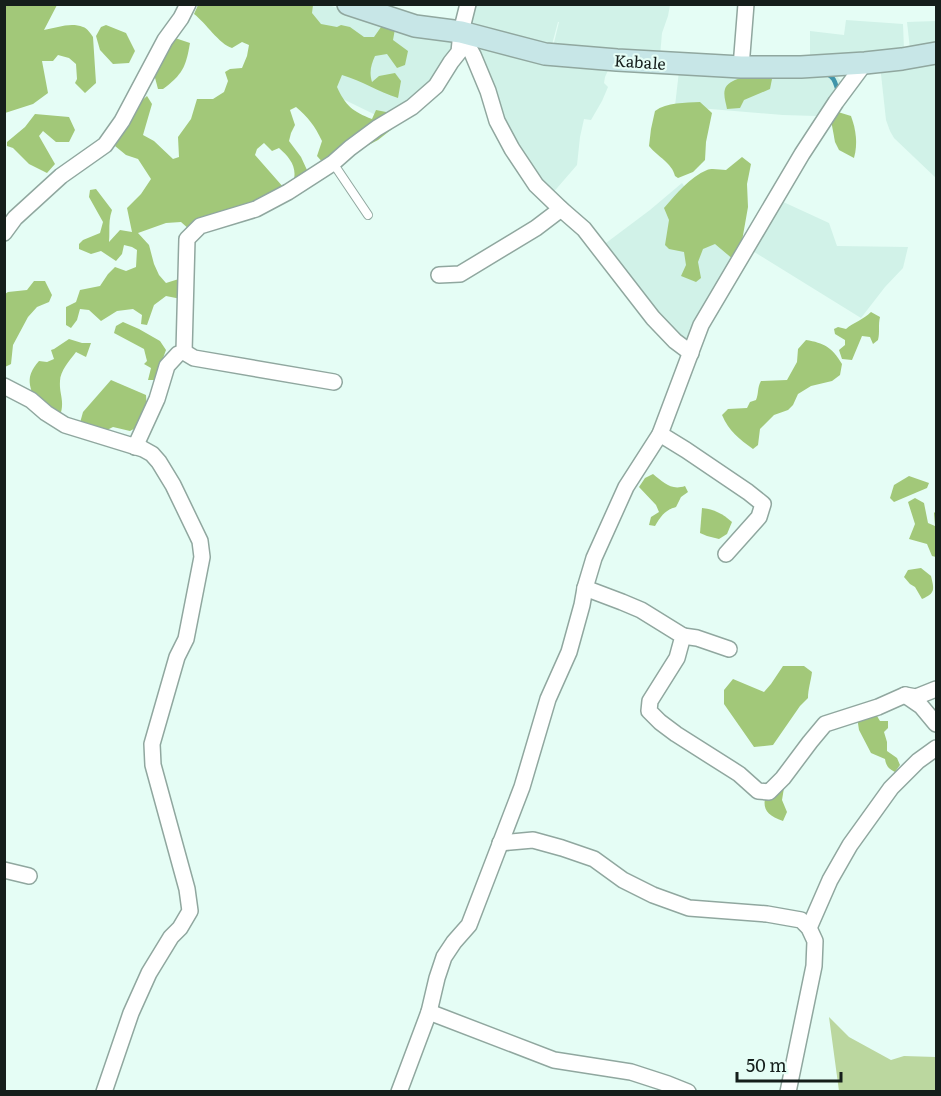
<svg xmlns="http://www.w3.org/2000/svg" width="941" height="1096" font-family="Literata,serif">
	<rect width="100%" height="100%" fill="#e5fdf5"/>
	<!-- built -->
	<g fill="#d1f2e8">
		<path d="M306,5H328L367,17L455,37L457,45L442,72L386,120L279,68Z"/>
		<path d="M465,5H670L668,16L662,33L660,56L552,51L559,22H558L550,52L459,31Z"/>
		<path d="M846,20L903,24L904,50L810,60V31L844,35Z"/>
		<path d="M936,21V45L910,49L907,22Z"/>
		<path d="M479,47L610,66L605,77L604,83L608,87L602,101L591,120L584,119L580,137L577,165L551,195L519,156L475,51Z"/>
		<path d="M936,63V178L894,138L890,131L886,120L880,65Z"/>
		<path d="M679,71L836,75L840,80V86L816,116L783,115L675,106Z"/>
		<path d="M682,183L700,210L741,248L688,342H683L602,246L650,210Z"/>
		<path d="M779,200L829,223L837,246L908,247L903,268L885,287L861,318L751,250Z"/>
	</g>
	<!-- green -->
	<path fill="#bbd79f" d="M829,1017L849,1037L891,1060L904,1056L936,1057V1091H839Z"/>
	<!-- forest -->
	<g fill="#a2c879">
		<path d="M5,4L57,5L44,30C57,28 70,22 83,27C87,28 91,34 93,37L96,83L85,93L75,83L77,79L76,64L69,58L58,55L53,61H42L48,93L33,104L5,113Z"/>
		<path d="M198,5H313L312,13L321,24L337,27L341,25L350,27L364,37H374L381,27L391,24L395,29L393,40L408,51L405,65L397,68L387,54L375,56C371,65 369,72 372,82L379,76L395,73L401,81L398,98C379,92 362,81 342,75L337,87C345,105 353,112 372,119L376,110L386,112L392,129L378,140L359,150L344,142L335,156L324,164L317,156L322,141C315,126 308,117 296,107L290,110L295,125L291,133L289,141L301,157L307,170L298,183H293C298,167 290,158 279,148L272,151L264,143L257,149L255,155L284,188L190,230L181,222L166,223L138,233L149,245L154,264L159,275L166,283L182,278L181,299L166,296L154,305L147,325L141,324L142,315L133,309L117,311L101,321L89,310L80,309L77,320L71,328L66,325V307L76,302L80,290L100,286L108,274L115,267L126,271L136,267L137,250L132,247L124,245L122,254L116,261L101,251L91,254L79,249V244L83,240L100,233L103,222L89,197L90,190L96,189L112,210C108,221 110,231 109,242L120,230L132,232L127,208L141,194L151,179L138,159L126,155L115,146L138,104L147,96L152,104L143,135L154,141L173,159L179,157L178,137L191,119L197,99H213L224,92L228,81L225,72L230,69L242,68L247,56L249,45L242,42L232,48C219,44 206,23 194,14Z"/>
		<path d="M106,25L126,33L135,51L129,63L113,64L100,50L96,36L101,27Z"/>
		<path d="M175,38L190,43C186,67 182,75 163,89H158L154,74L157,62Z"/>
		<path d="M760,74L772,79L770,89L744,100L740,108L727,109C726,103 723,95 725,89C728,79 751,75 760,74Z"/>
		<path d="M700,102L712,113L706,142L705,160L693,172L678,178L675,176C672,163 658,157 649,146L651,129L655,111C667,102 685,103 700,102Z"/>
		<path d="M838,112L851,116C856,130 858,143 854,158L839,150L835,142L831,120Z"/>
		<path d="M35,114L69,117L75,130L69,142H56L43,131L39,136L55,164L47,173L29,164L13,148L7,146V142L25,127Z"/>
		<path d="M742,157L751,164L747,184L748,207L742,241L734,260L715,244L703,249L698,262L701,278L696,282L681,276L686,265L684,252L669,249L665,245L669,220L664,208C676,194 690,177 707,170C712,168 720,170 726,170Z"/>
		<path d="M34,281H45L52,295L49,302L37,307L28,317L13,345L11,364L5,367V294L8,292L27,290Z"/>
		<path d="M871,312L880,317C878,325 880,332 878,340L873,344L870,337L862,336L852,360L842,359L839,350L845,345V340L835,334L834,329L838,327L846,329C854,322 863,320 871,312Z"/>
		<path d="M123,322L139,329L160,341L166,350L155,380H148L151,368L144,364L147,361L144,349L114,333L116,326Z"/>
		<path d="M69,339L82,343H91L86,357L76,352C70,360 60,371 60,381C59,396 66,401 59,419L37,406C30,386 24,378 39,361L47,362L54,359L51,350L54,349Z"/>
		<path d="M806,340C824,343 832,347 842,364L840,375L832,381L811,386L798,394L793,405L788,410L774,415L760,429L758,445L753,449C739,439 729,431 722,415L728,409L747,408L750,402L756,400C759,393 757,388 761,381L787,380L797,362L798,349Z"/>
		<path d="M111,380L146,395L147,412L141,425L130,431L113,427L97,435L78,430L83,412Z"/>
		<path d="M653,474C663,482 671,491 685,486L688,492L681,497L676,507C665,510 661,516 655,526L649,525L651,517L659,512L656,505L639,487L645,478Z"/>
		<path d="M909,476L929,483L927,488L894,502L890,498L894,485Z"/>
		<path d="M915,498L924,503L928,523L935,526L934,513L936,511V557L932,556L927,544L909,539L915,524L908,502Z"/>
		<path d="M702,508C714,509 723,514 732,522L727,534L719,539L707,536L700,533Z"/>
		<path d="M921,568L931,576C934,589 936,593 922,599L915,587L910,584L904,577L908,570Z"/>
		<path d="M783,666H804L812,672C811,681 808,689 808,698L800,706L773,745L754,747L724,704V690L733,679L764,692L771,684Z"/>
		<path d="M874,711L880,721H888V728L884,732L887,742V751L897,758L900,765L895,772C889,769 886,766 885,759L871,753L859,730L857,717Z"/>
		<path d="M768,788H784L782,800L787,812L783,821C764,814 761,807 768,788Z"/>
	</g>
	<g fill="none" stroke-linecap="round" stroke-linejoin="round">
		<!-- stream -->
		<path stroke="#4095aa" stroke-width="4.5" d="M827,74C834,77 835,82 837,88"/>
		<defs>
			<path id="lane" d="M333,163L368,215"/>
			<g id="street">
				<path d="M461,33L473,55L488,91L497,121L512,149L536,185L561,209L584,229L653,318L675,341L691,353"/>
				<path d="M741,67L746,4"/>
				<path d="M4,233L15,218L61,176L105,145L122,121L165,40L181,18L188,4"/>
				<path d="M439,275L460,274L536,228L561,209"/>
				<path d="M184,352L187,239L200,226L256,209L288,192L333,163L350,148L377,128L412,107L436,86L451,62L459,52L461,32L468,4"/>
				<path d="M4,386L31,400L46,413L65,425L143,449L152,454L159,462L173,485L200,541L202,557L186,639L177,657L152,744L153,765L187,889L190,911L180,928L171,937L149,973L131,1013L104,1092"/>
				<path d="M660,434L686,450L748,492L763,504L759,517L726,554"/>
				<path d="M135,447L157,399L167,366L178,354L184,352L194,358L334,382"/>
				<path d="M585,588L622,602L641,610L683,636L677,658L650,701L649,711L660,722L676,734L739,774L758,791L769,792L783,778L810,742L825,724L878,707L905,695L916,697L936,689"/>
				<path d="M683,636L697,638L729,649"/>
				<path d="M905,695L921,706L936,724"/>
				<path d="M500,843L533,840L562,848L594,859L623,880L653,895L689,908L767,914L801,920L809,928L815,941L814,966L788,1092"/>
				<path d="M4,870L29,876"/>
				<path d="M809,928L830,880L850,845L891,788L918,761L936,748"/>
				<path d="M429,1012L554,1060L631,1072L668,1084L688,1092"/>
				<path d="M399,1092L429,1012L437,978L444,957L454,942L469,925L522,787L548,699L569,652L582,605L585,588L594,558L626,487L660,434L701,325L802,154L836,102L865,63"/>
			</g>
			<path id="secondary" d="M348,4L415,26L461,32L545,54L617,60L741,67H801L865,63L902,59L936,53"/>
		</defs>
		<!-- lane casing -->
		<use href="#lane" stroke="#90a79f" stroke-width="10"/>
		<!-- street casing -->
		<use href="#street" stroke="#90a79f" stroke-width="18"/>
		<!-- secondary casing -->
		<use href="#secondary" stroke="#90a79f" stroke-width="24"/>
		<!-- lane -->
		<use href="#lane" stroke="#fff" stroke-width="8"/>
		<!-- street -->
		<use href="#street" stroke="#fff" stroke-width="15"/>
		<!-- secondary -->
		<use href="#secondary" stroke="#c7e6e7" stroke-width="21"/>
	</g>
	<g text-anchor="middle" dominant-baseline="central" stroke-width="4.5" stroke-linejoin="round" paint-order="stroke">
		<!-- street labels -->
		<g font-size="16" fill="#151e1b" stroke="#e5fdf5">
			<text transform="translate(640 61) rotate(4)">Kabale</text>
		</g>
	</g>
	<!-- border -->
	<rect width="941" height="1096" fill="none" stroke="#151e1b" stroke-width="12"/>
	<!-- scale -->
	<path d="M737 1072v9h104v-9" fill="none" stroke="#151e1b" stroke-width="3"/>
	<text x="746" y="1072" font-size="18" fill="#151e1b" stroke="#e5fdf5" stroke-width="4.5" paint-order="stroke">50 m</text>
</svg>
